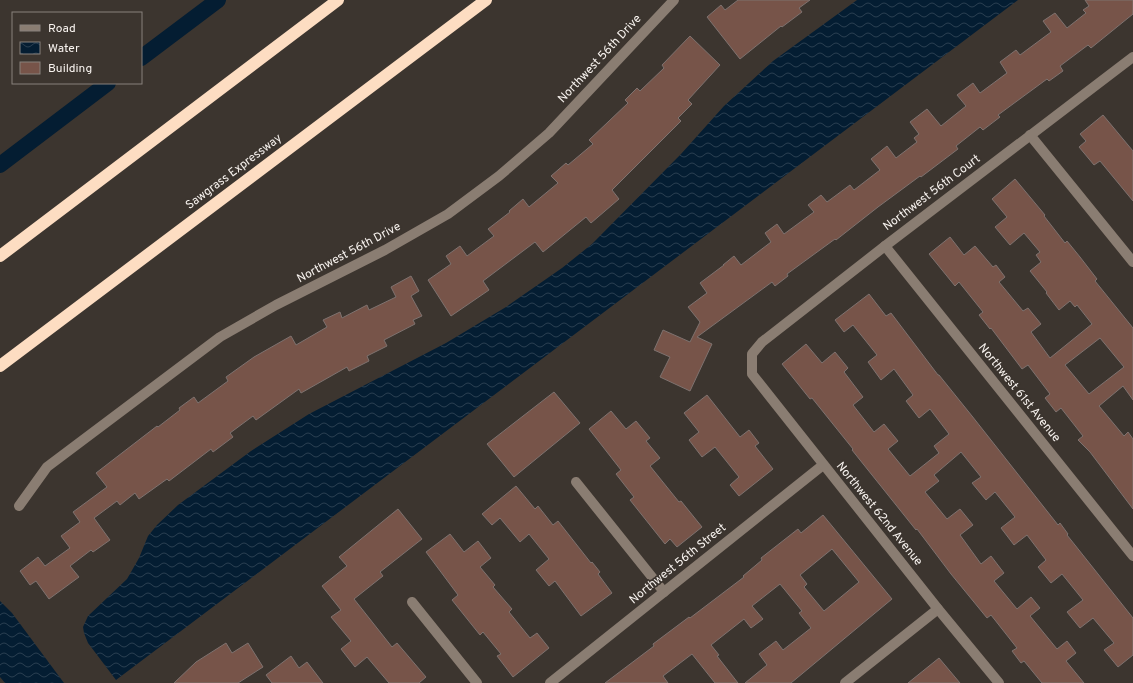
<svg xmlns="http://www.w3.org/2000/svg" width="1133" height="683" font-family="Overpass,sans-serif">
	<defs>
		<pattern id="water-waves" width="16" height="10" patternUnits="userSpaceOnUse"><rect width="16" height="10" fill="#041d32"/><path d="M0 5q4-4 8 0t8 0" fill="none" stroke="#293e50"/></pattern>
	</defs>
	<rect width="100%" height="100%" fill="#3c352f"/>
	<!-- water -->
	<g fill="url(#water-waves)">
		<path d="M857,0H1018L116,680L88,643L84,633L83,627L88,616L127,579L139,558L148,536L157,525L178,505L251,451L309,414L446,343L506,307L562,268L592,244L681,154L724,106L773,61Z"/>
		<path d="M0,601L12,613L64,683H5L0,677Z"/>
	</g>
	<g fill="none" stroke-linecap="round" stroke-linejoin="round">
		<!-- canal -->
		<g stroke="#041d32" stroke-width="16">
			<path d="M141,58L218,0"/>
			<path d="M0,165L108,83"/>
		</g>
	</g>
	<!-- building -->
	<g fill="#775449" stroke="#7e726f" fill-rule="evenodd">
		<path d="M738,0H810L799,8L802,12L782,27L781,26L740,59L707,17L721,5L725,10Z"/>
		<path d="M1085,0H1133V14L1091,48L1088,45L1060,66L1063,71L1049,81L1047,79L998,115L1000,117L983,130L980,127L956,146L958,149L921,177L920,176L878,207L836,240L835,239L787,274L788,276L775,286L772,282L697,337L712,344L690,391L660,377L670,357L654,350L663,330L690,342L700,322L688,307L707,293L700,283L724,265H723L734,256L741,265L771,242L765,233L777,224L784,234L814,212L808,205L821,195L827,202L850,185L854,190L880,170L871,159L887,146L896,158L917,142L914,138L919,134L910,122L927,109L941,126L966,106L957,95L973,83L980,93L1007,73L1000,62L1016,50L1020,55L1051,32L1043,21L1055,13L1067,28L1086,13L1083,10L1089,6Z"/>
		<path d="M690,36L720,65L688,100L692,104L678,118L681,121L612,190L619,199L591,223L586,217L543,252L535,242L483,281L489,290L451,316L428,280L451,264L446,256L460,246L467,256L494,236L488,229L510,212L509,211L523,199L529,207L558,183L551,176L566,163L568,165L593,144L589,140L628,103L625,100L637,88L640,91L664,68L662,65Z"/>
		<path d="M1103,115L1133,151V201L1100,161L1094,165L1079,147L1086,141L1080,134Z"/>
		<path d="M1015,179L1045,215L1044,216L1065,243L1067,241L1080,257L1097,279L1095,281L1133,328V400L1123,386L1099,406L1124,436L1128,432L1133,439V509L1090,452L1078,440L1083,436L1061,408L1056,412L1045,398L1050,394L1028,365L1022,369L991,328L990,329L979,315L983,312L959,282L955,286L929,254L950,237L964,255L975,246L993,267L996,265L1005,277L999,282L1023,311L1028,308L1041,324L1031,332L1050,358L1092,324L1077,305L1075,307L1070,301L1059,310L1046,293L1047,292L1030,271L1041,262L1036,255L1040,252L1024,233L1010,245L995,227L1007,217L992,199ZM1100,338L1124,367L1089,394L1065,365Z"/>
		<path d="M411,276L419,291L411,296L422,316L413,320L415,324L384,340L387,346L367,356L369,361L349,371L347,367L301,393L299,389L256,420L253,416L230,433L233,437L213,452L211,449L169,481L167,479L139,499L135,493L120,505L117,501L94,518L110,540L93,552L91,550L70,566L79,577L49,599L36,581L30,585L20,571L38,557L45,566L70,548L61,536L80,522L73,512L107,487L96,473L157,426L158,427L180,410L179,408L194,397L198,403L228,381L226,377L254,357L291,336L296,345L327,327L323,320L340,312L342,318L367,305L369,310L396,297L391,287Z"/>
		<path d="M869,294L886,316L891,313L938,375H939L972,416L1058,525L1060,523L1068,534L1067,535L1133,618V655L1118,667L1104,650L1114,643L1093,618L1080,628L1067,612L1083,600L1062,574L1051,583L1038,567L1046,560L1027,535L1014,545L1001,528L1015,517L995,492L986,500L972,483L981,477L961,452L934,475L939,481L925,492L947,519L960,509L973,525L960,535L981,564L991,556L1004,573L994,581L1017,609L1031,597L1040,608L1030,616L1057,649L1067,641L1076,653L1066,661L1084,683H1042L1024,661L1021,663L1012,651L1017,648L991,615L987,618L951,574L917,529L916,530L852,450L853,449L812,398L810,399L782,364L806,344L822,363L835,352L848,368L844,372L863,397L853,405L874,432L884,424L898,441L888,449L910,476L939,453L934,446L949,434L930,409L919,418L906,401L913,395L894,369L881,380L868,362L877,355L853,325L844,332L835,320Z"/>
		<path d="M554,392L580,423L514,477L487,444Z"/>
		<path d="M707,395L740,437L749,430L759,443L755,446L773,469L739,496L730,485L739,477L715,447L702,457L689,440L699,432L684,413Z"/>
		<path d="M611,411L626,429L636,421L650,438L646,441L660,458L650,466L679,502L681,501L702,527L677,547L670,539L665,544L630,500L634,497L616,474L621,470L589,429Z"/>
		<path d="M516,486L535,509L538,506L553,525L558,521L591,563L592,562L600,572L598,574L612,593L581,616L555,581L549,586L536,570L549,559L529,534L520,542L500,518L492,525L482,514Z"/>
		<path d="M398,509L422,539L380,572L383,576L354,599L392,647L397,643L426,677L419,683H389L367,657L355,667L341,649L351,641L331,617L341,610L322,586L347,566L339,557Z"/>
		<path d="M823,515L892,599L791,683H745L767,665L759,654L776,641L783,650L811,628L799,613L802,611L780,584L752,606L763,619L751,628L744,619L711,645L719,655L717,656L738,683H715L692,654L663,676L668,683H605L654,646L653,644L689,617L690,618L744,577L743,576L762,560L761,558L798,529L801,533ZM832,549L859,582L824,611L804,587L807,584L800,575Z"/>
		<path d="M450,534L464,552L478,541L491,558L480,567L495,585L493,587L512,609L509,612L530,638L537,633L549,648L513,677L497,656L501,654L483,632L480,635L452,600L458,595L426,552Z"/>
		<path d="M226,643L232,653L248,643L263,667L238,683H174L196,662Z"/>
		<path d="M291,656L299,668L307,662L323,683H272L266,675Z"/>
		<path d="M939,658L960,683H908Z"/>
	</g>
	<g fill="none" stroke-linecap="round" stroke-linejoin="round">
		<!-- minor -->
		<g stroke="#8a7d72" stroke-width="10">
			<path d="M1030,135L1133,262"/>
			<path d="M885,246L1133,556"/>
			<path d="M576,482L664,592"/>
			<path d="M19,506L47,467L220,337L276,305L385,250L448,214L499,176L549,133L674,0"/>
			<path d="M412,602L477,683"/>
			<path d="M550,683L823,465"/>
			<path d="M845,683L938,609"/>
			<path d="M999,683L938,609L752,374V354L762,342L885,246L1133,57"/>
		</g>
		<!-- highway -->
		<g stroke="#fdddc2" stroke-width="12">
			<path d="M0,256L338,0"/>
			<path d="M0,366L486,0"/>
		</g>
	</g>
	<g text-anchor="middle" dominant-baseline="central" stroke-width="3.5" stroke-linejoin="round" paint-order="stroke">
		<!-- street labels -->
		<g font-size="12" fill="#f8f3ef" stroke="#3c352f">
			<text transform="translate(600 59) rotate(-47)">Northwest 56th Drive</text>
			<text transform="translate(234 172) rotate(-37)">Sawgrass Expressway</text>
			<text transform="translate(932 193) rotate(-37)">Northwest 56th Court</text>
			<text transform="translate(349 253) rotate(-28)">Northwest 56th Drive</text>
			<text transform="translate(1019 393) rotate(51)">Northwest 61st Avenue</text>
			<text transform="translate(879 514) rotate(51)">Northwest 62nd Avenue</text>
			<text transform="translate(678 564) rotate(-39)">Northwest 56th Street</text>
		</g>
	</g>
	<!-- legend -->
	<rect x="12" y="12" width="130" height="72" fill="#3c352f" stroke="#87817c"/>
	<rect x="20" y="25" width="20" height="6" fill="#8a7d72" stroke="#87817c"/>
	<text x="48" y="32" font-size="12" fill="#f8f3ef">Road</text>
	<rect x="20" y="42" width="20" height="12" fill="url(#water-waves)" stroke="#87817c"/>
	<text x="48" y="52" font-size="12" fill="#f8f3ef">Water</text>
	<rect x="20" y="62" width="20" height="12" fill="#775449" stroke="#87817c"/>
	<text x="48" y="72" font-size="12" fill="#f8f3ef">Building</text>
</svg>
